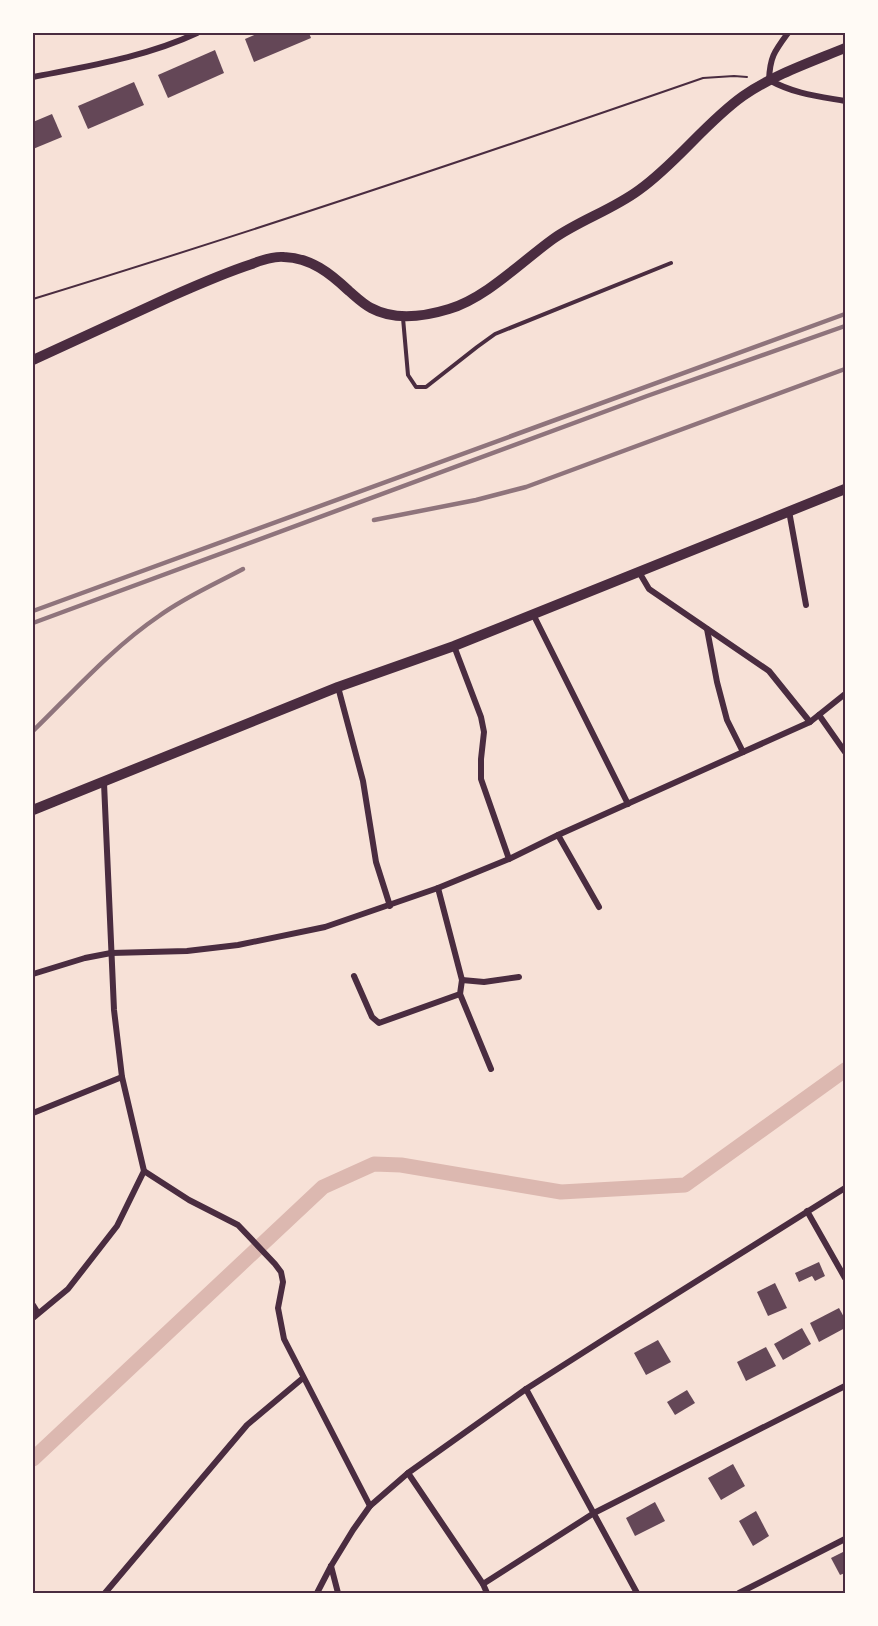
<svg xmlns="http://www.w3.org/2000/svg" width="878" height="1626" font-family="'Exo 2',sans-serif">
	<rect width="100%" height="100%" fill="#f7e1d7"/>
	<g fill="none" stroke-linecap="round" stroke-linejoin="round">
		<!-- canal -->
		<path stroke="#dcb8b0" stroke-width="15" d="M33,1459L323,1187L374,1164L401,1165L561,1192L685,1185L845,1070"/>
	</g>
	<!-- building -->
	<g fill="#644757">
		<path d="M259,33H309L311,38L254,62L245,39Z"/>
		<path d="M215,50L224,73L168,98L158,75Z"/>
		<path d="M134,82L144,105L88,129L78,106Z"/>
		<path d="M52,114L62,137L33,149V122Z"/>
		<path d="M819,1262L825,1276L815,1281L812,1276L799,1282L795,1273Z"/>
		<path d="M775,1283L787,1308L768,1316L757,1292Z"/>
		<path d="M839,1308L845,1319V1328L819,1342L810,1323Z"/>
		<path d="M802,1328L811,1344L783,1360L774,1344Z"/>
		<path d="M658,1340L671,1362L646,1375L634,1353Z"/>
		<path d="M766,1347L776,1366L746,1381L737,1362Z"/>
		<path d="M687,1390L695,1403L675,1415L667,1402Z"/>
		<path d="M733,1464L745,1486L721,1500L708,1478Z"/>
		<path d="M655,1502L665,1521L635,1536L626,1518Z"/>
		<path d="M756,1511L769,1536L753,1546L739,1521Z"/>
		<path d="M845,1551V1573L840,1575L831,1558Z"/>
	</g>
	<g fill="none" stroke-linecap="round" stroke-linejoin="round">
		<!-- path -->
		<path stroke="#4a2c40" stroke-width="2" d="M33,299C258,230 481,155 703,78L734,76L747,77"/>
		<!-- service -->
		<path stroke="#4a2c40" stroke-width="4" d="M403,318L408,375L416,387H426L477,347L495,334L671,263"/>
		<!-- minor -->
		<g stroke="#4a2c40" stroke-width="6">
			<path d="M788,33C774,52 770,57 769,80C795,94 816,96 845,101"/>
			<path d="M33,77C88,66 146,57 197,33"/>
			<path d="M789,511L806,605"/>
			<path d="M639,572L649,589L769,671L810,722"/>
			<path d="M533,614L628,804"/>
			<path d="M707,629L717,682L727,720L743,752"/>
			<path d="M454,646L481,717L484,732L481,759V779L509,859"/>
			<path d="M338,687L363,781L376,862L390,906"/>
			<path d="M819,715L845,752"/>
			<path d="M104,783L114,1010L122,1077L144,1171L189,1200L238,1225L275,1264L281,1272L283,1282L278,1308L284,1339L370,1506"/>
			<path d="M558,835L599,907"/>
			<path d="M33,974L85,958L111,953L187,951L238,945L325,927L438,888L509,859L558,835L810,722L845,694"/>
			<path d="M354,976L372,1017L379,1023L460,994L462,980L438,888"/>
			<path d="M462,980L484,982L519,977"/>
			<path d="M460,994L491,1069"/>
			<path d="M33,1113L122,1077"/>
			<path d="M807,1211L845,1278"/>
			<path d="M33,1305L38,1313"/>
			<path d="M33,1318L68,1289L117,1226L144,1171"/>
			<path d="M526,1389L637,1593"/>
			<path d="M408,1473L483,1584L487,1593"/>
			<path d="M331,1566L338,1593"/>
			<path d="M483,1584L594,1513L845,1386"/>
			<path d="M105,1593L247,1425L303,1378"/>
			<path d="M317,1593L331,1566L353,1530L370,1506L408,1473L526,1389L606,1338L845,1188"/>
			<path d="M739,1593L845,1539"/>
		</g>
		<!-- tertiary -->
		<g stroke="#4a2c40" stroke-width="10">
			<path d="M33,360C79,339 124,318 170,297C197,285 224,273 252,264C262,260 273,256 284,257C311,258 330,273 349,291C356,297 363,304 371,308C395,321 423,317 449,309C486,298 521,262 553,239C580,220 612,210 639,190C677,163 705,123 743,96C773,75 811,62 845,48"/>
			<path d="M33,810L338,687L454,646L845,489"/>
		</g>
		<!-- rail -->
		<g stroke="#8f747c" stroke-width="4.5">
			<path d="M374,520L476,500L526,487L845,369"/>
			<path d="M33,611L845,314"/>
			<path d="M33,623L647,396L845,326"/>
			<path d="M33,731C73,692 112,648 159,616C185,597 215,584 243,569"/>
		</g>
	</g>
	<!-- border -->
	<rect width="878" height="1626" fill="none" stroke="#fffaf5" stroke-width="69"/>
	<rect x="34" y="34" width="810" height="1558" fill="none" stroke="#4a2c40" stroke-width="2"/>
</svg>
